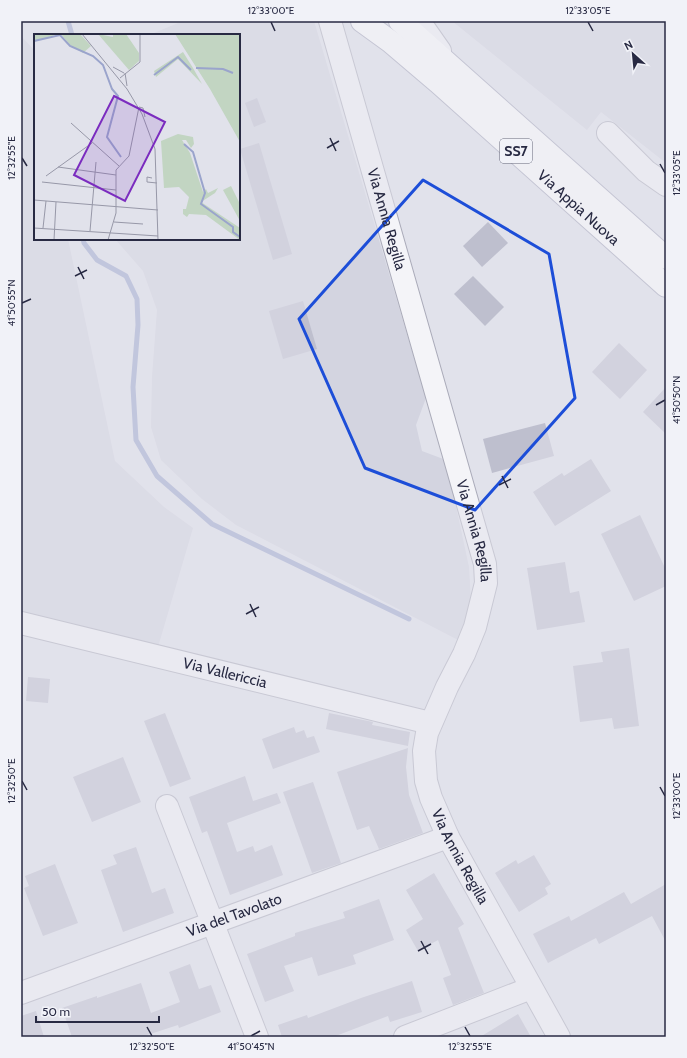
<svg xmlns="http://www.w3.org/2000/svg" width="687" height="1058" font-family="Cabin,sans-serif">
	<rect width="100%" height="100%" fill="#e1e2eb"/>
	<!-- built -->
	<g fill="#d3d4e0">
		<path d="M183,21H314L426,398L416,425L422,451L446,460L469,567L471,601L460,641L236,525L202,499L161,460L151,427L152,377L157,310L143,271L115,239H239V35H149Z"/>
		<path d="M452,21H666V163L601,112L587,130Z"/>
		<path d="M21,36L35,51V239H68L115,461L164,507L193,528L158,647L21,615Z"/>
	</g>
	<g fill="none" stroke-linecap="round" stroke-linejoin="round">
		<!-- stream -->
		<g stroke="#9aa4cc" stroke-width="5">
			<path d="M68,21L72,35"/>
			<path d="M83,239L84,243L97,260L126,276L137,299L138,325L133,387L136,440L157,476L212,524L409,619"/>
		</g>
	</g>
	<!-- building -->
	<g fill="#bebfce">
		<path d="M257,98L266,122L254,127L245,103Z"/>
		<path d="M259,143L292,254L273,260L240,149Z"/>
		<path d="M488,222L508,243L482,267L463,246Z"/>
		<path d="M473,276L504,307L485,326L454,294Z"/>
		<path d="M303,301L317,349L283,359L269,311Z"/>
		<path d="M619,343L647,370L620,399L592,372Z"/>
		<path d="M666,387V434L643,412Z"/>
		<path d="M545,423L554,456L492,473L483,439Z"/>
		<path d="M591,459L611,491L555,526L533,492L562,473L564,476Z"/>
		<path d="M640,515L666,570V586L634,601L601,534Z"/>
		<path d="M565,562L570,593L579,591L585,622L537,630L527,568Z"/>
		<path d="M629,648L639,726L614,729L612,718L580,722L573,666L603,662L601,652Z"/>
		<path d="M28,677L50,679L48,703L26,701Z"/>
		<path d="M165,713L191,779L170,787L144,721Z"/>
		<path d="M329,713L373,722L372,725L410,732L408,746L326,729Z"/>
		<path d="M294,727L296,733L304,730L307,738L314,736L320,752L273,769L262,739Z"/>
		<path d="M408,748L406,767L409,795L423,833L379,849L369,826L357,830L337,772Z"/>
		<path d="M123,757L141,802L92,822L73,777Z"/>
		<path d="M245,776L253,801L277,793L281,803L227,823L237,852L253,846L255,852L272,845L283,875L230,895L207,831L202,833L189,797Z"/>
		<path d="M313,782L341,863L312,873L283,792Z"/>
		<path d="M136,847L152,893L165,888L174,913L123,932L101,870L117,864L113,855Z"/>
		<path d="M534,855L551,884L545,888L548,894L519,912L495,873L516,860L518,864Z"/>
		<path d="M55,864L78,923L43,936L24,888L29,886L25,876Z"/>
		<path d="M434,873L464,924L458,928L484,993L453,1005L443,978L451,975L438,940L418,951L406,930L423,919L406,890Z"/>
		<path d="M666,884V942L652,916L599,944L596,938L548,963L533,934L569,916L571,921L624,892L631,904Z"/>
		<path d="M379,899L394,940L353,955L356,964L318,976L312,957L284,966L294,991L265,1002L247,954L295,936V933L345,918L343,912Z"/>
		<path d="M190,964L199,989L211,985L221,1012L179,1028L178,1025L141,1037H72L62,1008L97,996V998L141,983L151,1013L180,1002L169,972Z"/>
		<path d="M412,981L422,1012L390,1022L388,1016L333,1037H282L278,1025L307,1015L308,1018L361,998Z"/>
		<path d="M36,1011L44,1037H21V1016Z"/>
		<path d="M518,1014L531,1037H480Z"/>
	</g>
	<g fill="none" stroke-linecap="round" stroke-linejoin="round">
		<defs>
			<g id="minor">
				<path id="s1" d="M330,21L485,564L486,583L475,627L464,654L447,687L427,733L424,751L426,781L431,798L448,837L559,1037"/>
				<path d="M419,21L440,51"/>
				<path d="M608,133L646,171L666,185"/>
				<path id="s2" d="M21,623L430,723"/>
				<path d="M167,806L257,1037"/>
				<path id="s3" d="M21,993L448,837"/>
				<path d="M405,1037L531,988"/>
			</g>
			<g id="major">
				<path id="s4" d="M362,21L391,42L438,82L666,286"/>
				<path d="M400,21L666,258"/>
			</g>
		</defs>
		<!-- minor casing -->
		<use href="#minor" stroke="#aaabb9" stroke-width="24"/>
		<!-- major casing -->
		<use href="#major" stroke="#a0a2b7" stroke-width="24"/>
		<!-- minor -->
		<use href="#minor" stroke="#f4f4f8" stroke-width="22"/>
		<!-- major -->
		<use href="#major" stroke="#fff" stroke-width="22"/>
	</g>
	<!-- marked area -->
	<path d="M0 0H687V1058H0ZM423,180L549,254L575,398L475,510L365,468L299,319Z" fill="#e1e2eb" fill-opacity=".55" fill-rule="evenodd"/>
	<path fill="none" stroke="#1d4ed8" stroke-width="3" stroke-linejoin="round" d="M423,180L549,254L575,398L475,510L365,468L299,319Z"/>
	<!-- ticks -->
	<path fill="none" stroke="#282a43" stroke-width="1.5" d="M271,22L275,31M588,22L593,31M330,138L336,151M327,148L339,141M22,158L27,166M660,164L665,173M78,267L84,279M75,276L87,270M22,303L31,299M656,405L665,400M502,476L508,488M499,485L511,479M250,604L256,617M246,614L259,607M22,781L27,790M660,787L665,796M421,941L428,954M418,951L431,944M147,1027L152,1036M465,1027L470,1036M251,1036L260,1031"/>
	<g text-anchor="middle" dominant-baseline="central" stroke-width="3" stroke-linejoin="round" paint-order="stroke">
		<!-- shield labels -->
		<rect fill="#f1f2f8" stroke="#646679" stroke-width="1" x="500" y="139" width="32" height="24" rx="3"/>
		<g font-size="14" font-weight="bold" fill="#282a43">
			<text x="516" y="151">SS7</text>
		</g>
		<!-- street labels -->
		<g font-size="15" fill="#282a43" stroke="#f1f2f8">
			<text stroke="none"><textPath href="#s4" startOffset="286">Via Appia Nuova</textPath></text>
			<text stroke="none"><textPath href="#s1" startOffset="206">Via Annia Regilla</textPath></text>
			<text stroke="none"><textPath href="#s1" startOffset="530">Via Annia Regilla</textPath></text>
			<text stroke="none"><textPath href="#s2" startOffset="210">Via Vallericcia</textPath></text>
			<text stroke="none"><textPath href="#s1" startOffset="877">Via Annia Regilla</textPath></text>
			<text stroke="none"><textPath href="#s3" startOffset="227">Via del Tavolato</textPath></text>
		</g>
	</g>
	<!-- overview -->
	<g transform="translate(34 34)">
		<rect width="206" height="206" fill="#e1e2eb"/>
		<path d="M0,0H24L0,8ZM27,0H46L57,12L49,19L36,11ZM64,0L79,3V0H92L105,19V27L95,36ZM141,0H206V108L176,55ZM149,18L159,34L168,50L144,25L122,43L120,37ZM144,100L159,103L160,110L157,114L152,106H148L156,119L169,158L172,155L174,159L184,154L181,159L167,168L206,194V206L172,181L155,180L153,183L149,180V175H152L155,163L145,153L130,154L127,107ZM197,152L206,170V187L189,156Z" fill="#c2d5c2"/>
		<path fill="none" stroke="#9aa4cc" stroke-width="2" d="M0,7L26,1L36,12L59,22L69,31L78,55L84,62L73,103L87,123M162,34L189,35L199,39M120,41L144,23L157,36M150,110L159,118L171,159L167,170L199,193V198L206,203"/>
		<path fill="none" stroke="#9798a8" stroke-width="1" d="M48,0L93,55L108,80L121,115L124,206M79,33L90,39M91,39L93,52M86,44L106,28V0M37,89L85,132M24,133L82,141M12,142L58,109M118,144L113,143V148L123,149M8,148L82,156M0,166L124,176M80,188L109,190M0,194L124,202M9,194L12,167M56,197L62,128M20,206L22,168M74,206L82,179V136L95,122L105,73L109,74L111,83"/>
		<path fill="#7b2cbf" fill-opacity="0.15" stroke="#7b2cbf" stroke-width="2" d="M80,62L131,88L91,167L40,141Z"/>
		<rect width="206" height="206" fill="none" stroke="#282a43" stroke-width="2"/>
	</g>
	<!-- border -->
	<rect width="687" height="1058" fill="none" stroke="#f1f2f8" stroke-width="44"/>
	<!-- north arrow -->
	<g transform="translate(633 54) rotate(333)" stroke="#f1f2f8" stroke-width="3" paint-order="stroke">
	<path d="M0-3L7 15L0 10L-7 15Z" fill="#282a43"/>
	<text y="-6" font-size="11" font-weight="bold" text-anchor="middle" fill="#282a43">N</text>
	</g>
	<!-- scale -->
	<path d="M36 1016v6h123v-6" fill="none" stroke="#282a43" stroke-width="2"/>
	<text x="42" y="1016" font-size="12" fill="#282a43" stroke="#f1f2f8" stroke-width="3" paint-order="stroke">50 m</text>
	<rect x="22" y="22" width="643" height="1014" fill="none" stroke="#282a43" stroke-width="1.5"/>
	<g font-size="10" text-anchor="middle" fill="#282a43">
		<text x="271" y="14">12°33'00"E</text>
		<text x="588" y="14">12°33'05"E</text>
		<text transform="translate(11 158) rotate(-90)" y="4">12°32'55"E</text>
		<text transform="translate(676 173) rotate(-90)" y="4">12°33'05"E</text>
		<text transform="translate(11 303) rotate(-90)" y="4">41°50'55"N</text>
		<text transform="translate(676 400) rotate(-90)" y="4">41°50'50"N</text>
		<text transform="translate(11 781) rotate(-90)" y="4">12°32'50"E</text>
		<text transform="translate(676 796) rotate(-90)" y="4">12°33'00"E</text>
		<text x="152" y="1050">12°32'50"E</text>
		<text x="251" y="1050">41°50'45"N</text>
		<text x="470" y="1050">12°32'55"E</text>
	</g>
</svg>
